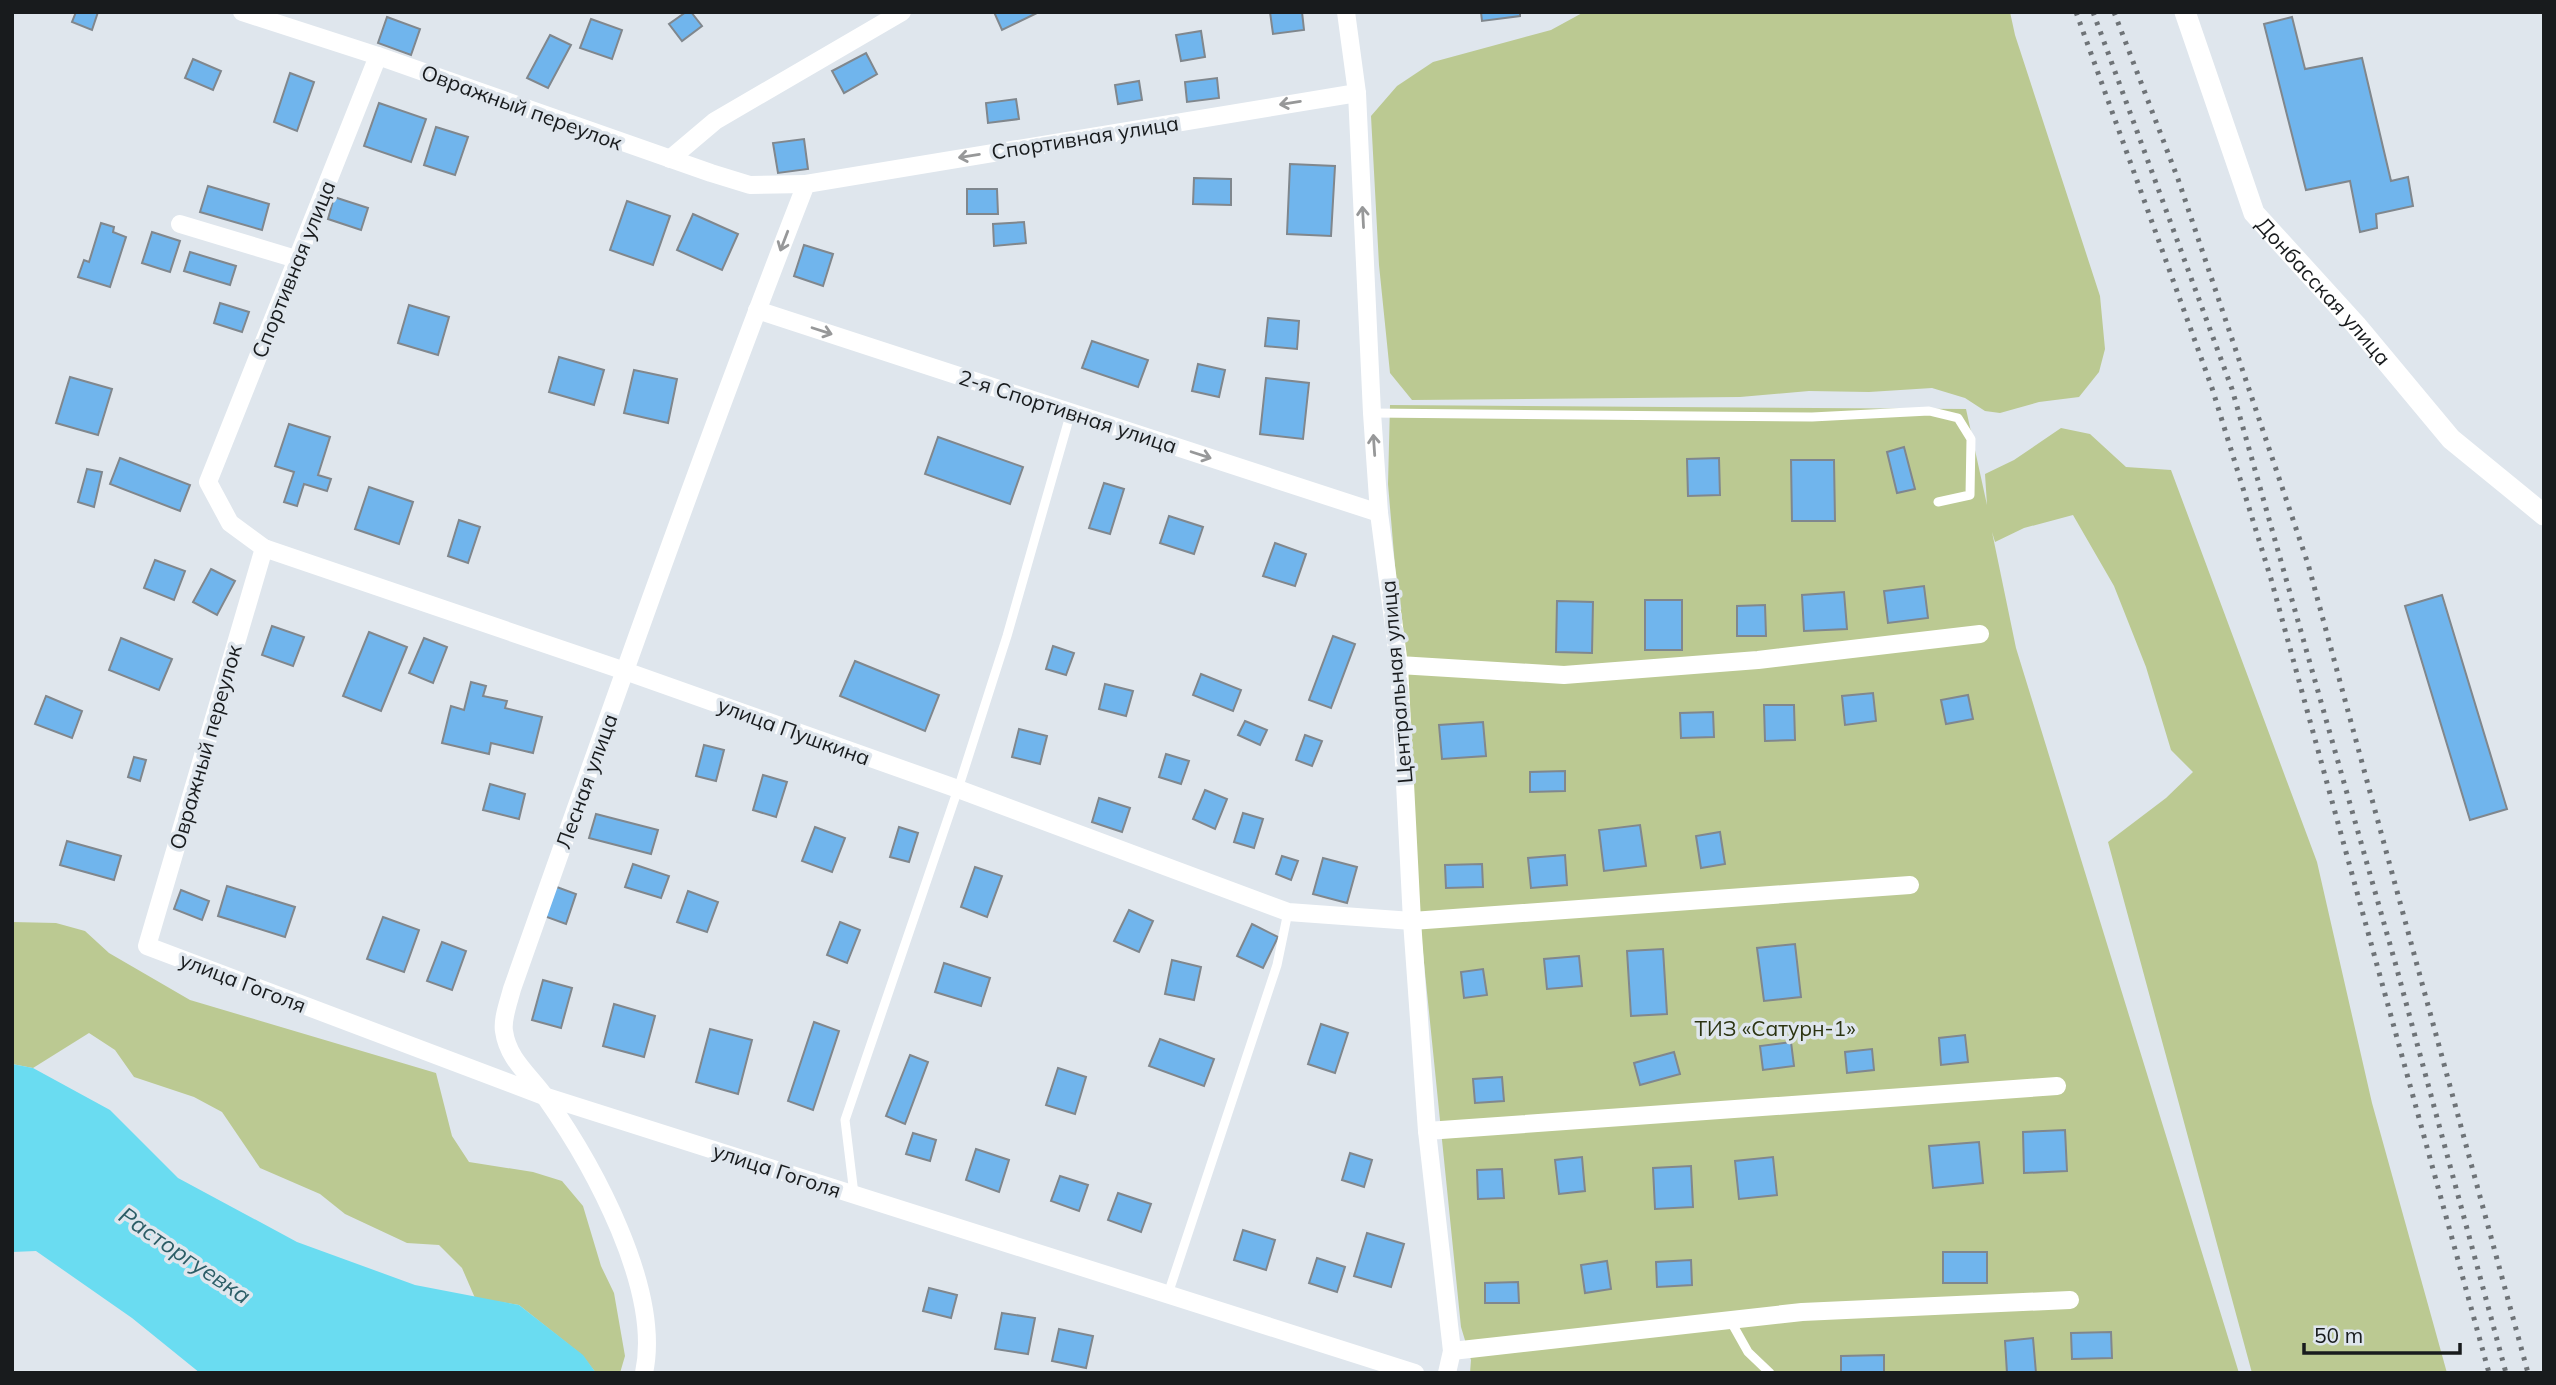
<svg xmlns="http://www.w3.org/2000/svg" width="2556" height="1385" font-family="Mulish,sans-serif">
	<rect width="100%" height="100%" fill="#dfe6ed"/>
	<!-- green -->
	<g fill="#bbc992">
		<path d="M1584,12H2010L2015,35L2100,296L2105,349L2099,372L2079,397L2039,402L2000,413L1985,411L1965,398L1932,388L1869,392L1809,391L1740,397L1412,400L1390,373L1379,265L1371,116L1397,86L1433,62L1551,30Z"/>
		<path d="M1390,405L1966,409L1987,505L1985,474L2014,460L2061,428L2090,434L2126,467L2171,470L2317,862L2372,1103L2447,1373H2252L2108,842L2166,798L2193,772L2171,750L2146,667L2114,586L2073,515L2024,528L1995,542L1992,532L2016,648L2239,1373H1470L1471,1360L1461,1327L1422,943L1408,718L1388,484Z"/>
		<path d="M12,922L56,923L85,931L109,953L190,1000L436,1073L452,1136L469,1162L533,1172L562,1181L583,1206L601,1266L614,1293L625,1356L620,1373H596L582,1355L519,1305L475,1298L462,1268L439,1245L407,1243L345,1214L320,1194L260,1168L222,1112L194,1097L134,1077L115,1050L89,1033L33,1068L12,1064Z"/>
	</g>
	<!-- water -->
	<path fill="#6adcf1" d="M12,1064L33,1068L110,1110L178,1178L297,1242L415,1285L519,1305L583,1355L596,1373H200L132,1318L36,1251L12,1252Z"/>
	<!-- building -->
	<g fill="#70b5ed" stroke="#80878d" stroke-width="2">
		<path d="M76,12H98L92,30L72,22Z"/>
		<path d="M686,12H691L702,26L682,41L669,24Z"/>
		<path d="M994,12H1039L1002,30Z"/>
		<path d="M1270,12H1302L1304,30L1273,34Z"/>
		<path d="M1481,12H1520V16L1482,21Z"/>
		<path d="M387,17L420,29L411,55L378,43Z"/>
		<path d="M2292,17L2305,69L2362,58L2391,181L2408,177L2413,206L2376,214L2377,228L2360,232L2350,181L2306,190L2264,24Z"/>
		<path d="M591,19L622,30L612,59L580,48Z"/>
		<path d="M1201,31L1205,57L1181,61L1176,35Z"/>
		<path d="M550,35L571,45L548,88L527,78Z"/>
		<path d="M866,53L877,74L844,93L832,71Z"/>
		<path d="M193,59L221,71L213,90L185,78Z"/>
		<path d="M290,73L314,82L297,131L274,122Z"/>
		<path d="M1217,78L1219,98L1187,102L1185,82Z"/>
		<path d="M1139,81L1142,100L1118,104L1115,85Z"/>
		<path d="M1016,99L1019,119L988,123L986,103Z"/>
		<path d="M379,103L426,119L411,162L364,146Z"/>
		<path d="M436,127L468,137L455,175L424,165Z"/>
		<path d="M804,139L808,169L778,173L773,143Z"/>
		<path d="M1290,164L1335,166L1331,236L1287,234Z"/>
		<path d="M1194,178L1231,179V205L1193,204Z"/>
		<path d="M208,186L269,204L262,230L200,212Z"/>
		<path d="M967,189H997L998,214H967Z"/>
		<path d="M334,197L368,208L361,230L328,219Z"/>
		<path d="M627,201L670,216L653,265L610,250Z"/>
		<path d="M693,214L738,234L722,270L677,250Z"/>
		<path d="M1024,222L1026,243L994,246L993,224Z"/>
		<path d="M101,223L114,227L113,232L126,237L110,287L78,277L84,260L89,262Z"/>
		<path d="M152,232L180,241L170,272L142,263Z"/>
		<path d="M804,245L833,254L823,286L794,276Z"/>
		<path d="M190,252L236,266L230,285L184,271Z"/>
		<path d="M220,303L249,312L242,332L214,323Z"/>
		<path d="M409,305L449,317L438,355L398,343Z"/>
		<path d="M1268,318L1299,321L1297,349L1265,346Z"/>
		<path d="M1092,341L1148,360L1138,387L1082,368Z"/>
		<path d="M559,357L604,370L594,405L549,392Z"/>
		<path d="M1198,364L1225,370L1219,397L1192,391Z"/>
		<path d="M634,370L677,379L668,423L624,413Z"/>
		<path d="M70,377L112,389L98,435L56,423Z"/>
		<path d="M1266,378L1309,383L1303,439L1260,434Z"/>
		<path d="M289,424L330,437L318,475L331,479L327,491L304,484L297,506L284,502L294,472L275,466Z"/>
		<path d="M938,437L1023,467L1010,504L925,474Z"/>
		<path d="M1904,447L1915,489L1897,493L1887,452Z"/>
		<path d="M120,458L190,485L180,511L110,484Z"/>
		<path d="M1719,458L1720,495L1688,496L1687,459Z"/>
		<path d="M1791,460H1834L1835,521H1792Z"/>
		<path d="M87,469L102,472L94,507L78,502Z"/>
		<path d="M1104,483L1124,489L1110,534L1089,528Z"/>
		<path d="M369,487L413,502L399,544L355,529Z"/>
		<path d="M1169,516L1203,527L1194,554L1160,543Z"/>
		<path d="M459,520L480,527L468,563L448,556Z"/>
		<path d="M1275,543L1306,554L1295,586L1263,576Z"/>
		<path d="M155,560L185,571L174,600L144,588Z"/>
		<path d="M211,569L235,581L217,615L193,602Z"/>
		<path d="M1924,586L1928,618L1888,623L1884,591Z"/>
		<path d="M1844,592L1847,629L1804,631L1802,595Z"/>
		<path d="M2442,595L2507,809L2470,820L2405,606Z"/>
		<rect x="1645" y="600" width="37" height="50"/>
		<path d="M1557,601L1593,602L1592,653L1556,652Z"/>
		<path d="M1765,605L1766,636H1737V606Z"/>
		<path d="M272,626L304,637L293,666L262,655Z"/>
		<path d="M369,632L407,647L381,711L343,696Z"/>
		<path d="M1333,636L1355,644L1331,708L1309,700Z"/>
		<path d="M121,638L172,659L159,690L109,670Z"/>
		<path d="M424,638L447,647L433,683L409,673Z"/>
		<path d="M1053,646L1074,653L1066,675L1046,669Z"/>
		<path d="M855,661L939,695L925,731L840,696Z"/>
		<path d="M1201,674L1241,690L1233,711L1193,695Z"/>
		<path d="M471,682L486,686L483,696L507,701L505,708L542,717L533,753L491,743L489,754L442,743L451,706L464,710Z"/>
		<path d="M1105,684L1133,691L1126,716L1099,709Z"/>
		<path d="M1873,693L1876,721L1845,725L1842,696Z"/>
		<path d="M1968,695L1973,719L1946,724L1941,700Z"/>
		<path d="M46,696L82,711L72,738L35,724Z"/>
		<path d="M1764,705H1794L1795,740L1765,741Z"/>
		<path d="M1713,712L1714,737L1681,738L1680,713Z"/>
		<path d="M1245,721L1267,730L1260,745L1238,735Z"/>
		<path d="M1483,722L1486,756L1442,759L1439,725Z"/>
		<path d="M1019,729L1047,736L1040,764L1012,757Z"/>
		<path d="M1305,735L1322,741L1312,766L1296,760Z"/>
		<path d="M704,745L724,750L716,781L696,776Z"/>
		<path d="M1166,754L1189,761L1181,784L1159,777Z"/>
		<path d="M134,757L146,760L140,781L128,777Z"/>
		<path d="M1565,771V791L1530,792V772Z"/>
		<path d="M763,775L787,782L776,817L753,810Z"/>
		<path d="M490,784L525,794L519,819L483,810Z"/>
		<path d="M1205,790L1227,799L1215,829L1193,819Z"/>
		<path d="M1099,798L1130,808L1122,832L1092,822Z"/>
		<path d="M1243,813L1263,819L1254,848L1234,842Z"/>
		<path d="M596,814L658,830L651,854L589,838Z"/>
		<path d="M1640,825L1646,866L1604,871L1599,830Z"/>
		<path d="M815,827L845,838L832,872L802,861Z"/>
		<path d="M899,827L918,833L909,862L890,857Z"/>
		<path d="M1720,832L1725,864L1701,868L1696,836Z"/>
		<path d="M67,841L121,856L114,880L60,865Z"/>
		<path d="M1565,855L1567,885L1531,888L1528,858Z"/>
		<path d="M1282,856L1298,861L1291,880L1276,874Z"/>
		<path d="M1323,858L1357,867L1347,903L1313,894Z"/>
		<path d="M633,864L669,876L661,898L625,887Z"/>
		<path d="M1482,864L1483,887L1446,888L1445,865Z"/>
		<path d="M975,867L1002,876L987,917L961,907Z"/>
		<path d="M227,886L295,907L285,937L218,916Z"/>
		<path d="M554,886L576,894L566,924L544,916Z"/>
		<path d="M181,890L209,901L202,920L174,909Z"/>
		<path d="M688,891L718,902L707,932L677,922Z"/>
		<path d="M1129,910L1153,921L1139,952L1114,941Z"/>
		<path d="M383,917L419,930L404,972L367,959Z"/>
		<path d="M840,922L860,930L847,963L827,955Z"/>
		<path d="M1252,924L1278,937L1263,968L1237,956Z"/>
		<path d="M442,942L466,951L452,990L427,981Z"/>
		<path d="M1795,944L1801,997L1764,1001L1757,948Z"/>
		<path d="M1663,949L1667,1014L1631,1016L1627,951Z"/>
		<path d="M1579,956L1582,986L1547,989L1544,959Z"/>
		<path d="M1172,960L1201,967L1194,1000L1165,994Z"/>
		<path d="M944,963L990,978L981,1006L935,992Z"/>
		<path d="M1483,969L1487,995L1464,998L1461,972Z"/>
		<path d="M543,980L572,988L561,1028L532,1020Z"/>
		<path d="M614,1004L655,1016L644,1057L603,1046Z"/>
		<path d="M814,1022L839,1031L813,1110L788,1101Z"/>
		<path d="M1321,1024L1348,1033L1335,1073L1308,1064Z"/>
		<path d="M710,1029L752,1040L738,1094L696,1082Z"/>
		<path d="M1965,1035L1968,1062L1941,1065L1939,1038Z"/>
		<path d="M1160,1039L1214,1059L1204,1086L1149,1066Z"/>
		<path d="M1791,1042L1794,1066L1763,1070L1760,1046Z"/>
		<path d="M1872,1049L1874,1070L1847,1073L1845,1052Z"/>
		<path d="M1674,1052L1680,1074L1640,1085L1634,1063Z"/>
		<path d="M910,1055L928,1062L905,1124L886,1116Z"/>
		<path d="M1058,1068L1086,1077L1075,1114L1046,1105Z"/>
		<path d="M1502,1077L1504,1101L1475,1103L1473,1079Z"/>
		<path d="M2065,1130L2067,1171L2024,1173L2023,1132Z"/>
		<path d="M913,1133L936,1140L930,1161L906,1154Z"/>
		<path d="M1979,1142L1983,1183L1933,1188L1929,1146Z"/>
		<path d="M976,1149L1009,1160L999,1192L966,1180Z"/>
		<path d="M1350,1153L1372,1160L1364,1187L1342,1180Z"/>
		<path d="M1582,1157L1585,1191L1559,1194L1555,1160Z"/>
		<path d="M1773,1157L1777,1195L1739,1199L1735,1161Z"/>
		<path d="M1691,1166L1693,1207L1655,1209L1653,1168Z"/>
		<path d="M1502,1169L1504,1198L1478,1199L1477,1170Z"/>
		<path d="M1060,1176L1088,1185L1079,1211L1051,1201Z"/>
		<path d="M1118,1193L1151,1204L1141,1232L1108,1220Z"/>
		<path d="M1243,1230L1275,1240L1266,1270L1234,1260Z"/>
		<path d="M1367,1233L1404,1244L1391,1287L1354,1276Z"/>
		<rect x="1943" y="1252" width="44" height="31"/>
		<path d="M1317,1258L1345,1267L1337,1292L1309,1283Z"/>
		<path d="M1691,1260L1692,1285L1657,1287L1656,1262Z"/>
		<path d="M1607,1261L1611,1289L1585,1293L1581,1265Z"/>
		<path d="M1518,1282L1519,1303H1485V1283Z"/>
		<path d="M929,1288L957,1295L951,1318L923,1311Z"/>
		<path d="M1002,1313L1035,1318L1028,1354L995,1349Z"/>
		<path d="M1059,1329L1093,1336L1086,1368L1052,1361Z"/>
		<path d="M2111,1332L2112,1358L2072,1359L2071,1333Z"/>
		<path d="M2033,1338L2036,1373H2007L2005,1341Z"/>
		<path d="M1884,1355V1373H1841V1356Z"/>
	</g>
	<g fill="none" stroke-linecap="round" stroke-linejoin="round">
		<!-- service -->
		<g stroke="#fff" stroke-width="9">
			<path d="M1372,413L1812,417L1929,411L1958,418L1971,439L1970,495L1938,502"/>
			<path d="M854,1194L845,1120L958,789L1007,636L1071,412"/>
			<path d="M1168,1294L1277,965L1288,912"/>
			<path d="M1730,1320L1748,1352L1770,1373"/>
		</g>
		<!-- minor -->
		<g stroke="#fff" stroke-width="18">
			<path d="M242,12L378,56L711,173L750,185L806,184"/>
			<path d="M1346,12L1357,93L1372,413L1379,513L1399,665L1412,921L1427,1131L1452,1351L1447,1373"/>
			<path d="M378,56L208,482L230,523L264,548L625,671L958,789L1288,912L1412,921L1910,885"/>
			<path d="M670,159L715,121L902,12"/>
			<path d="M180,224L296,259"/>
			<path d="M757,310L1379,513"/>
			<path d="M264,548L147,946L544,1096L1415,1373"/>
			<path d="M1399,665L1564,675L1758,660L1980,634"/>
			<path d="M1427,1131L2057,1086"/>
			<path d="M1452,1351L1802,1312L2070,1300"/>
			<path d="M644,1373C662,1289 593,1165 546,1098C530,1075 508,1060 504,1031C502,1019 509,1001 512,989C607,720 702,450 806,184L1357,93"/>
		</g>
		<!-- tertiary -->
		<path stroke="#fff" stroke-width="21" id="s1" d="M2185,12L2254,213L2356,325L2451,439L2544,515"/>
		<!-- rail -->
		<g stroke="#6e7377" stroke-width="5" stroke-dasharray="3.5 7" stroke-linecap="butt">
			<path d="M2076,12L2212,388L2271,579L2489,1373"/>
			<path d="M2093,12L2232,389L2395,962L2506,1373"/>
			<path d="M2114,12L2178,179L2308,564L2528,1373"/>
		</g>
	</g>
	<!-- one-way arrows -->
	<defs><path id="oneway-shaft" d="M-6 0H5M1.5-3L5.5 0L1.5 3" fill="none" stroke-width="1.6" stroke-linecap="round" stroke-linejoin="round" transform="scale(1.75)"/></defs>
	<g stroke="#979899">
		<use href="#oneway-shaft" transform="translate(1290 103) rotate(171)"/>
		<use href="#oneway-shaft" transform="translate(969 156) rotate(171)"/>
		<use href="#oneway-shaft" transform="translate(1363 217) rotate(-93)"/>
		<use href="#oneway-shaft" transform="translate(784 241) rotate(111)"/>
		<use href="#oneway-shaft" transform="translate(822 331) rotate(18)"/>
		<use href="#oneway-shaft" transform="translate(1374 445) rotate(-94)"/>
		<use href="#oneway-shaft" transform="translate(1201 455) rotate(18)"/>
	</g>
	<g text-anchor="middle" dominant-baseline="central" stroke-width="7" stroke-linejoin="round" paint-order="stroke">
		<!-- street labels -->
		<g font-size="21" fill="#181b1d" stroke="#dfe6ed">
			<text transform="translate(522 107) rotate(20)">Овражный переулок</text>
			<text transform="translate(1085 137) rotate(-9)">Спортивная улица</text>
			<text transform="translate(293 269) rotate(-68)">Спортивная улица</text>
			<text stroke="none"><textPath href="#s1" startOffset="317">Донбасская улица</textPath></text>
			<text transform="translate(1068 411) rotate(18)">2-я Спортивная улица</text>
			<text transform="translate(1396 682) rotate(-95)">Центральная улица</text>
			<text transform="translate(794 731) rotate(20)">улица Пушкина</text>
			<text transform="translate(205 747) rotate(-74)">Овражный переулок</text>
			<text transform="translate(586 781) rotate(-70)">Лесная улица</text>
			<text transform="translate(243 982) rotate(21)">улица Гоголя</text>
			<text transform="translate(777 1170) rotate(18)">улица Гоголя</text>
		</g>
		<!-- park labels -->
		<g font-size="21" fill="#2c3412" stroke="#dfe6ed">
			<text x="1775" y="1028">ТИЗ «Сатурн-1»</text>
		</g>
		<!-- water labels -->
		<g font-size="23" font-style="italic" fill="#2c5d66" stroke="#dfe6ed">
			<text transform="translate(185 1255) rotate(34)">Расторгуевка</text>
		</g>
	</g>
	<!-- border -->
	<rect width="2556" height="1385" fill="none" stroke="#181b1d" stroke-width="28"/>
	<!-- scale -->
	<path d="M2304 1343v10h156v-10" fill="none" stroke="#181b1d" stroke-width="3.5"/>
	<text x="2314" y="1343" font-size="21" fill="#181b1d" stroke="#dfe6ed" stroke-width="5" paint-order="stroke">50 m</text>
</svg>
